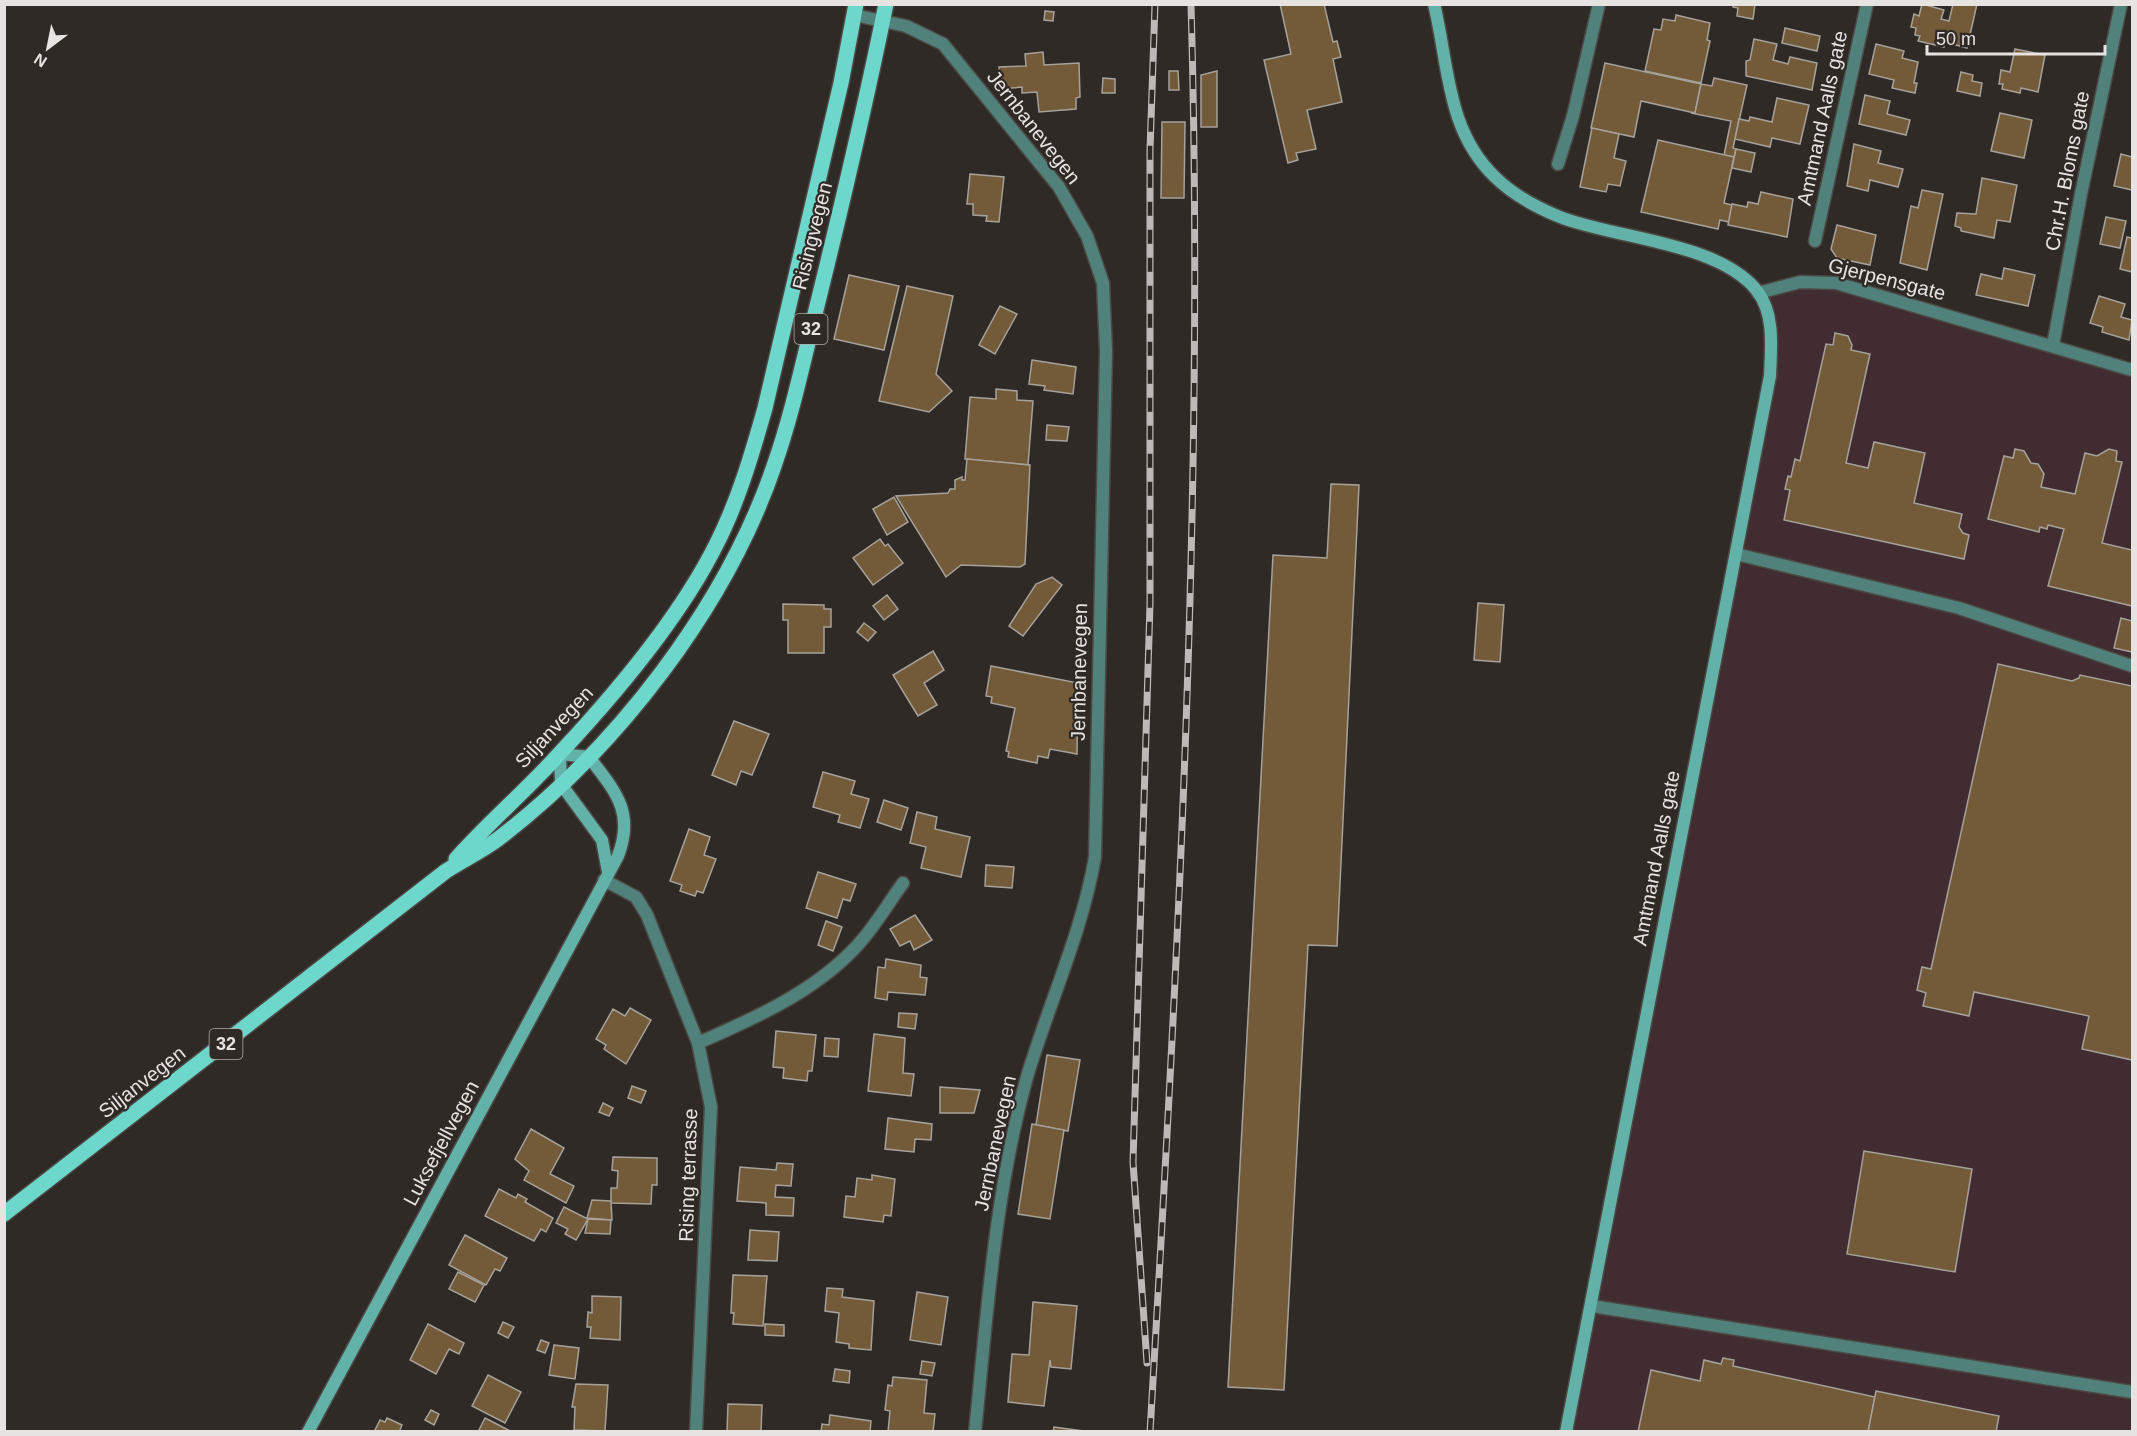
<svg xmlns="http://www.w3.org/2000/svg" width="2137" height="1436" font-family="Arial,sans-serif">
	<rect width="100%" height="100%" fill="#2f2a26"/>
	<!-- industrial -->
	<path fill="#402c31" d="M1816,281L2132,370V1431L1564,1432L1771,340L1758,293Z"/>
	<!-- building -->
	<g fill="#735b39" stroke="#a6a19b" stroke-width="1.5">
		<path d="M1280,4H1324L1333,42L1337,41L1341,57L1333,59L1342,102L1307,110L1316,149L1296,153L1298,160L1288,163L1264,60L1291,54Z"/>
		<path d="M1734,4H1755L1753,19L1737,16L1738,8L1733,7Z"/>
		<path d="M1922,4L1944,10L1941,19L1949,21L1953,4H1977L1967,48L1945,42L1944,47L1918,41L1920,36L1915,35L1916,28L1911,27L1914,14L1919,16Z"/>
		<path d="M1045,11L1054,12L1053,21L1044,20Z"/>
		<path d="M1676,15L1710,23L1707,40L1710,41L1701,83L1645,71L1654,29L1661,30L1663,19L1675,21Z"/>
		<path d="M1785,28L1820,36L1817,51L1782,43Z"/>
		<path d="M1754,39L1777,44L1773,60L1788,64L1790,57L1817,63L1812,90L1746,76V61L1750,60Z"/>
		<path d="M1876,44L1904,51L1902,58L1918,62L1914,83H1917L1915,93L1892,88L1894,80L1869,74Z"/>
		<path d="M2015,49L2045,55L2038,92L2021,88L2020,93L2002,89L2003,84H1999L2001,70L2010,72Z"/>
		<path d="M1043,52L1044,65L1079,63L1080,97L1076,98V109L1039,112L1037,92L1022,93V87L1001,89L999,67L1026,66L1025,54Z"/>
		<path d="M1605,63L1701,84L1695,113L1641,101L1634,137L1591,128Z"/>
		<path d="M1169,71H1178L1179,90H1169Z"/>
		<path d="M1217,71V127H1201V75Z"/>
		<path d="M1961,72L1973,75L1972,81L1982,83L1980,96L1957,91Z"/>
		<path d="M1103,78L1115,79V93H1102Z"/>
		<path d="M1714,78L1747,85L1733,148L1736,149L1734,157L1724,155L1731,121L1691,113H1695L1701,84L1712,86Z"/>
		<path d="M1865,95L1890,101L1887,114L1910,120L1906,135L1859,124Z"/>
		<path d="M1777,98L1809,105L1800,144L1772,138L1770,147L1735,139L1739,119L1749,121L1750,117L1772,122Z"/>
		<path d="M2000,113L2032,120L2024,158L1991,151Z"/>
		<path d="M1162,122H1185L1184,198H1161Z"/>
		<path d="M1592,128L1619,134L1614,158L1626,161L1620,186L1608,184L1606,192L1580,187Z"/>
		<path d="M1658,140L1734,157L1724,203L1732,205L1729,222L1720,220L1718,229L1641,212Z"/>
		<path d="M1854,144L1881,151L1878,163L1903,169L1898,187L1870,180L1868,191L1847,186Z"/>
		<path d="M1736,149L1755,153L1751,172L1732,168Z"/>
		<path d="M2121,154L2132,157V190L2114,186Z"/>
		<path d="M970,174L1004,177L999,222L986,221L987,216L973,215V204H967Z"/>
		<path d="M1982,178L2017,185L2010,222L1997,220L1994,238L1961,231V228L1955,226L1957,213L1976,214Z"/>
		<path d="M1922,190L1943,194L1927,270L1900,263L1911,206L1918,208Z"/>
		<path d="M1761,192L1793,199L1787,237L1728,225L1732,204L1747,207L1748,202L1758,204Z"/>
		<path d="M2106,217L2126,221L2120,248L2100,244Z"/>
		<path d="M1837,225L1876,235L1870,265L1837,258L1831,249Z"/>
		<path d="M2127,237L2132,238V272L2120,269Z"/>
		<path d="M2004,268L2035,275L2028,306L1976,295L1981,274L2002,279Z"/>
		<path d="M849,275L899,286L884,350L834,339Z"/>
		<path d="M907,286L953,296L936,374L952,391L929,412L879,401Z"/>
		<path d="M2099,296L2125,304L2121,317L2132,320L2129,340L2102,332L2103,327L2090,323Z"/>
		<path d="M1000,306L1017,314L995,354L979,345Z"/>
		<path d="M1835,333L1848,336L1852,345L1851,350L1870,354L1846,463L1868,468L1874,442L1925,453L1914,503L1962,514L1959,527L1963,533L1969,535L1964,559L1784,520L1790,490L1785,489L1788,476L1791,477L1795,459L1800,461L1826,344L1833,345Z"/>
		<path d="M1032,360L1076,367L1073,394L1044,390L1045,386L1029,384Z"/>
		<path d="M996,389L1017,391V400L1033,401L1028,465L965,459L970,397L996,399Z"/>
		<path d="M1047,425L1069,427L1067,441L1046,440Z"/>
		<path d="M2015,449L2024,451L2031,463L2038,464L2044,474L2041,487L2075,494L2085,453L2097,456L2109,449L2117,451L2116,461L2122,462L2102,543L2132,550V606L2048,586L2064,529L2048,525L2047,529L2040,527L2039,532L1988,519L2004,456L2013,458Z"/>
		<path d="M967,459L1030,465L1025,564L1020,567L961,565L946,577L896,496L948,493L950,489H955V480L962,477V480H965Z"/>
		<path d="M1331,484L1359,485L1337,946L1308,945L1284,1390L1228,1387L1273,555L1327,558Z"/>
		<path d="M894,497L908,522L887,535L873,509Z"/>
		<path d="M880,539L885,546L888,544L903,563L873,585L853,558Z"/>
		<path d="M1052,577L1062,585L1023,636L1009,626L1036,584Z"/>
		<path d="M887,595L898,609L884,620L873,606Z"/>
		<path d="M1478,603L1504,605L1500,662L1474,660Z"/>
		<path d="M783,604L824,605V609H831V627H824V653H788V620H783Z"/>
		<path d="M2121,618L2132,621V652L2114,648Z"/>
		<path d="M864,623L876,632L868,641L857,632Z"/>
		<path d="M933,651L944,670L924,683L937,705L918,716L893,675Z"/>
		<path d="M1998,664L2072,681L2079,678L2080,675L2132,686V1060L2082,1049L2089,1016L1974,992L1969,1016L1923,1006L1926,993L1917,990L1922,967L1931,969Z"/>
		<path d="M991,666L1078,683L1077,754L1050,749L1048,758L1038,756L1037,763L1008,757L1009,752L1006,751L1015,708L991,703L992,697L986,696Z"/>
		<path d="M734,721L769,734L752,775L741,771L736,785L712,775Z"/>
		<path d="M823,772L855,781L851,794L869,799L860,828L838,822L840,815L813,807Z"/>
		<path d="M884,800L908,808L901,830L877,822Z"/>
		<path d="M917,812L937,817L935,829L970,837L961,877L921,868L926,847L910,843Z"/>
		<path d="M689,829L710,837L704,855L716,859L703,893L697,891L695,896L680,891L682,885L670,881Z"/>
		<path d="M986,865L1014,867L1012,888L985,886Z"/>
		<path d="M818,872L856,884L850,901L843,899L837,918L806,908Z"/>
		<path d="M915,915L932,940L914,950L910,941L900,946L890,929Z"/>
		<path d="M826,921L842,927L833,951L818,945Z"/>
		<path d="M886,959L921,965L920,977L927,978L925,995L888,992L887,1000L875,998L878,967L885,968Z"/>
		<path d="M630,1008L651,1020L626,1064L604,1049L606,1045L596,1039L613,1009L625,1016Z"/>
		<path d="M899,1013L917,1014L915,1029L898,1027Z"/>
		<path d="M776,1031L816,1035L812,1071H808L807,1081L783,1078L784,1068L773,1067Z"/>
		<path d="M874,1034L905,1038L903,1073L914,1074L911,1096L868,1091Z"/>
		<path d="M825,1038L839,1039L838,1057L824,1056Z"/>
		<path d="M1047,1055L1080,1060L1068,1131L1036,1125Z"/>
		<path d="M632,1086L646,1091L641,1103L628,1098Z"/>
		<path d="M940,1087L980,1090L974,1113H940Z"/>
		<path d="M603,1103L613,1108L609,1116L599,1112Z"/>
		<path d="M888,1118L932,1124L931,1140L915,1139L914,1152L885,1149Z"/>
		<path d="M1032,1124L1064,1130L1050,1219L1018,1214Z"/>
		<path d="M531,1129L564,1148L550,1174L574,1186L566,1203L524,1180L529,1171L515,1159Z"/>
		<path d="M1864,1151L1972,1169L1955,1272L1847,1254Z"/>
		<path d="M613,1157L657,1158V1185H652L651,1204L611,1203V1188H617L618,1171L612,1170Z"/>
		<path d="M777,1163L793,1164L791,1186L776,1185L775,1197L794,1198L793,1216L766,1215V1203L737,1201L740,1167L776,1170Z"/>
		<path d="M872,1175L895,1179L891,1216L884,1215L883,1222L844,1217L846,1196L855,1197L857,1178L872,1180Z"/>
		<path d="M499,1189L516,1198L518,1194L527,1199L525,1202L553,1218L546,1232L541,1229L534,1241L485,1216Z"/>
		<path d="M592,1200L611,1201L612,1220L587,1218Z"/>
		<path d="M564,1207L588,1219L576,1240L565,1234L568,1229L556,1223Z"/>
		<path d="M588,1219L611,1220L610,1234L585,1233Z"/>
		<path d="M750,1230L779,1232L777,1261L748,1260Z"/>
		<path d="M465,1235L507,1258L500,1271L495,1269L486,1285L449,1265Z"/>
		<path d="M458,1272L484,1285L475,1302L449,1289Z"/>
		<path d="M733,1275L767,1276L763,1326L733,1324L734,1313H731Z"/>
		<path d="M827,1288L843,1289L842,1297L874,1301L871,1350L849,1348V1344L836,1342L839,1313L825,1311Z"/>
		<path d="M917,1292L948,1297L941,1345L910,1340Z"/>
		<path d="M592,1296L621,1297L620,1340L590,1338L591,1327H587L588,1312L592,1313Z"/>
		<path d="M1033,1302L1077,1306L1071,1369L1051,1367L1050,1360L1044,1406L1008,1402L1012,1354L1029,1355Z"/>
		<path d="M503,1322L514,1327L508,1338L498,1333Z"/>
		<path d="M428,1324L464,1343L459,1354L449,1349L436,1374L410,1360Z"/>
		<path d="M765,1324L784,1325V1336L765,1335Z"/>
		<path d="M541,1340L549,1343L545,1353L537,1350Z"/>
		<path d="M554,1345L579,1348L575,1379L549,1375Z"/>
		<path d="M1723,1358L1734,1360L1733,1366L1875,1397L1868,1432H1638L1651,1370L1700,1381L1704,1360L1721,1364Z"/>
		<path d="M922,1361L935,1363L932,1376L920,1374Z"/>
		<path d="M835,1369L850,1371L849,1383L833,1381Z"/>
		<path d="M488,1375L521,1392L505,1423L472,1406Z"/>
		<path d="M893,1377L927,1380L924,1413L935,1414L933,1432H888L890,1411L885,1410L888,1385L892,1386Z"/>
		<path d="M576,1384L608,1385L605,1431L574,1430L575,1407H572Z"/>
		<path d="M1876,1391L1999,1416L1996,1432H1868Z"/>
		<path d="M728,1404L762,1405L761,1432H727Z"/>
		<path d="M431,1410L439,1414L434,1425L425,1420Z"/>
		<path d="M830,1415L871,1421L870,1432H821L822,1424L829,1425Z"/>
		<path d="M387,1418L402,1425L400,1430L403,1432H374L380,1420L385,1422Z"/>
		<path d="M485,1418L512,1432H478Z"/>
		<path d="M1054,1427L1083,1431V1432H1053Z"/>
	</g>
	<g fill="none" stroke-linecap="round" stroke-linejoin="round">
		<defs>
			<g id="minor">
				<path d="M854,15L906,26L943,44L1059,187L1087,236L1103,283L1106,351L1095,857C1082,933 1049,1003 1027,1077C995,1192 987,1314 975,1432"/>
				<path d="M1558,164L1573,116L1599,4"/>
				<path d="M1815,241L1867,4"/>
				<path d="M2053,345L2081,194L2121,4"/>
				<path d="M1736,554L1959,608L2132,666"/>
				<path d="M604,880L636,897L647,915L698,1043L711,1107L696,1432"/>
				<path d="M698,1043C753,1019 812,993 854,949C873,930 887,905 903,883"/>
				<path d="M1592,1306L2132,1392"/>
			</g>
			<path id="tertiary" d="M1758,293L1800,282L1836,283L2132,370"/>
			<g id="secondary">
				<path d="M1434,4C1449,65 1446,130 1495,177C1512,194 1538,208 1560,217C1616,239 1720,242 1758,292C1775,315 1771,349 1770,376L1566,1432"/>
				<path d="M308,1432L618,856C635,812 615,791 589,757L560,754L561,784L602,840L608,872"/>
			</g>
			<g id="primary">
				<path d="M456,859C489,822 528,789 561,752C616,693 680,617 716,545C738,502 752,454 765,408L841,83L856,4"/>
				<path d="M4,1214L446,871C463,860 482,851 498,839C616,749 726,607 774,466C792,415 803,362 816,310C841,209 865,107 886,4"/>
			</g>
		</defs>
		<!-- minor casing -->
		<use href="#minor" stroke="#4c4844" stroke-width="15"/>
		<!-- tertiary casing -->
		<use href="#tertiary" stroke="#4c4844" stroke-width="15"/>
		<!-- secondary casing -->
		<use href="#secondary" stroke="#4c4844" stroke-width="15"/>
		<!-- primary casing -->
		<use href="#primary" stroke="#4c4844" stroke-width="18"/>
		<!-- minor -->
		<use href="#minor" stroke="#51817b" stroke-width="12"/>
		<!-- tertiary -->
		<use href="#tertiary" stroke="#51817b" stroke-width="12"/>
		<!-- secondary -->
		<use href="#secondary" stroke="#62b2a9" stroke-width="12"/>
		<!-- primary -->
		<use href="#primary" stroke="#6dd7cc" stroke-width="15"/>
		<defs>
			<g id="rail">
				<path d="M1147,1363L1133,1162L1150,604V150L1155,4"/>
				<path d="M1150,1432C1178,956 1205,481 1191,4"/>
			</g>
		</defs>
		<!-- rail casing -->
		<use href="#rail" stroke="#beb9b7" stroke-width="7"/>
		<!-- rail -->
		<use href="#rail" stroke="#2f2a26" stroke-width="4.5" stroke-dasharray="14" stroke-linecap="butt"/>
	</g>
	<g text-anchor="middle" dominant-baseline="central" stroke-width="4.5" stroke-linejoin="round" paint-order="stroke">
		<!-- shield labels -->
		<g fill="#2f2a26" stroke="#b0aca9" stroke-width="1.5">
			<rect x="794.5" y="314" width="33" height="30" rx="4.5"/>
			<rect x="209.5" y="1029" width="33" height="30" rx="4.5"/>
		</g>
		<g font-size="18" font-weight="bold" fill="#e7e3e1">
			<text x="811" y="329">32</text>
			<text x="226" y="1044">32</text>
		</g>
		<!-- street labels -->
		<g font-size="20" fill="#e7e3e1" stroke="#2f2a26">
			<text transform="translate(1822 118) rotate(-78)">Amtmand Aalls gate</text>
			<text transform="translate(1034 127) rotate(52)">Jernbanevegen</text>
			<text transform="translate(2067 171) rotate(-79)">Chr.H. Bloms gate</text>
			<text transform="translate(812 236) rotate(-76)">Risingvegen</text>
			<text transform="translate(1887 279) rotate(14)">Gjerpensgate</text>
			<text transform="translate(1079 672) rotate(-89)">Jernbanevegen</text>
			<text transform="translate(554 727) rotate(-47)">Siljanvegen</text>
			<text transform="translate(1656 858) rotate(-79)">Amtmand Aalls gate</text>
			<text transform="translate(142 1082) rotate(-38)">Siljanvegen</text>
			<text transform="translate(441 1143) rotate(-62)">Luksefjellvegen</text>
			<text transform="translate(995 1143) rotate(-78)">Jernbanevegen</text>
			<text transform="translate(688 1175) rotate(-88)">Rising terrasse</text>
		</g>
	</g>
	<!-- border -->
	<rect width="2137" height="1436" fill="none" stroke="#e7e3e1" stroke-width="12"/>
	<!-- north arrow -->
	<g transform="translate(48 48) rotate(212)" stroke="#2f2a26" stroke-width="4.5" paint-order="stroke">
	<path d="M0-4.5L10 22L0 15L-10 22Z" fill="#e7e3e1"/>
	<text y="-9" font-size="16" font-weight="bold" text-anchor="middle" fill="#e7e3e1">N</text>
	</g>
	<!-- scale -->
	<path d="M1927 45v9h178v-9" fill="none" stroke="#e7e3e1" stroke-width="3"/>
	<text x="1936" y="45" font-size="18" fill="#e7e3e1" stroke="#2f2a26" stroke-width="4.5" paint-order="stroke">50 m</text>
</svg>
